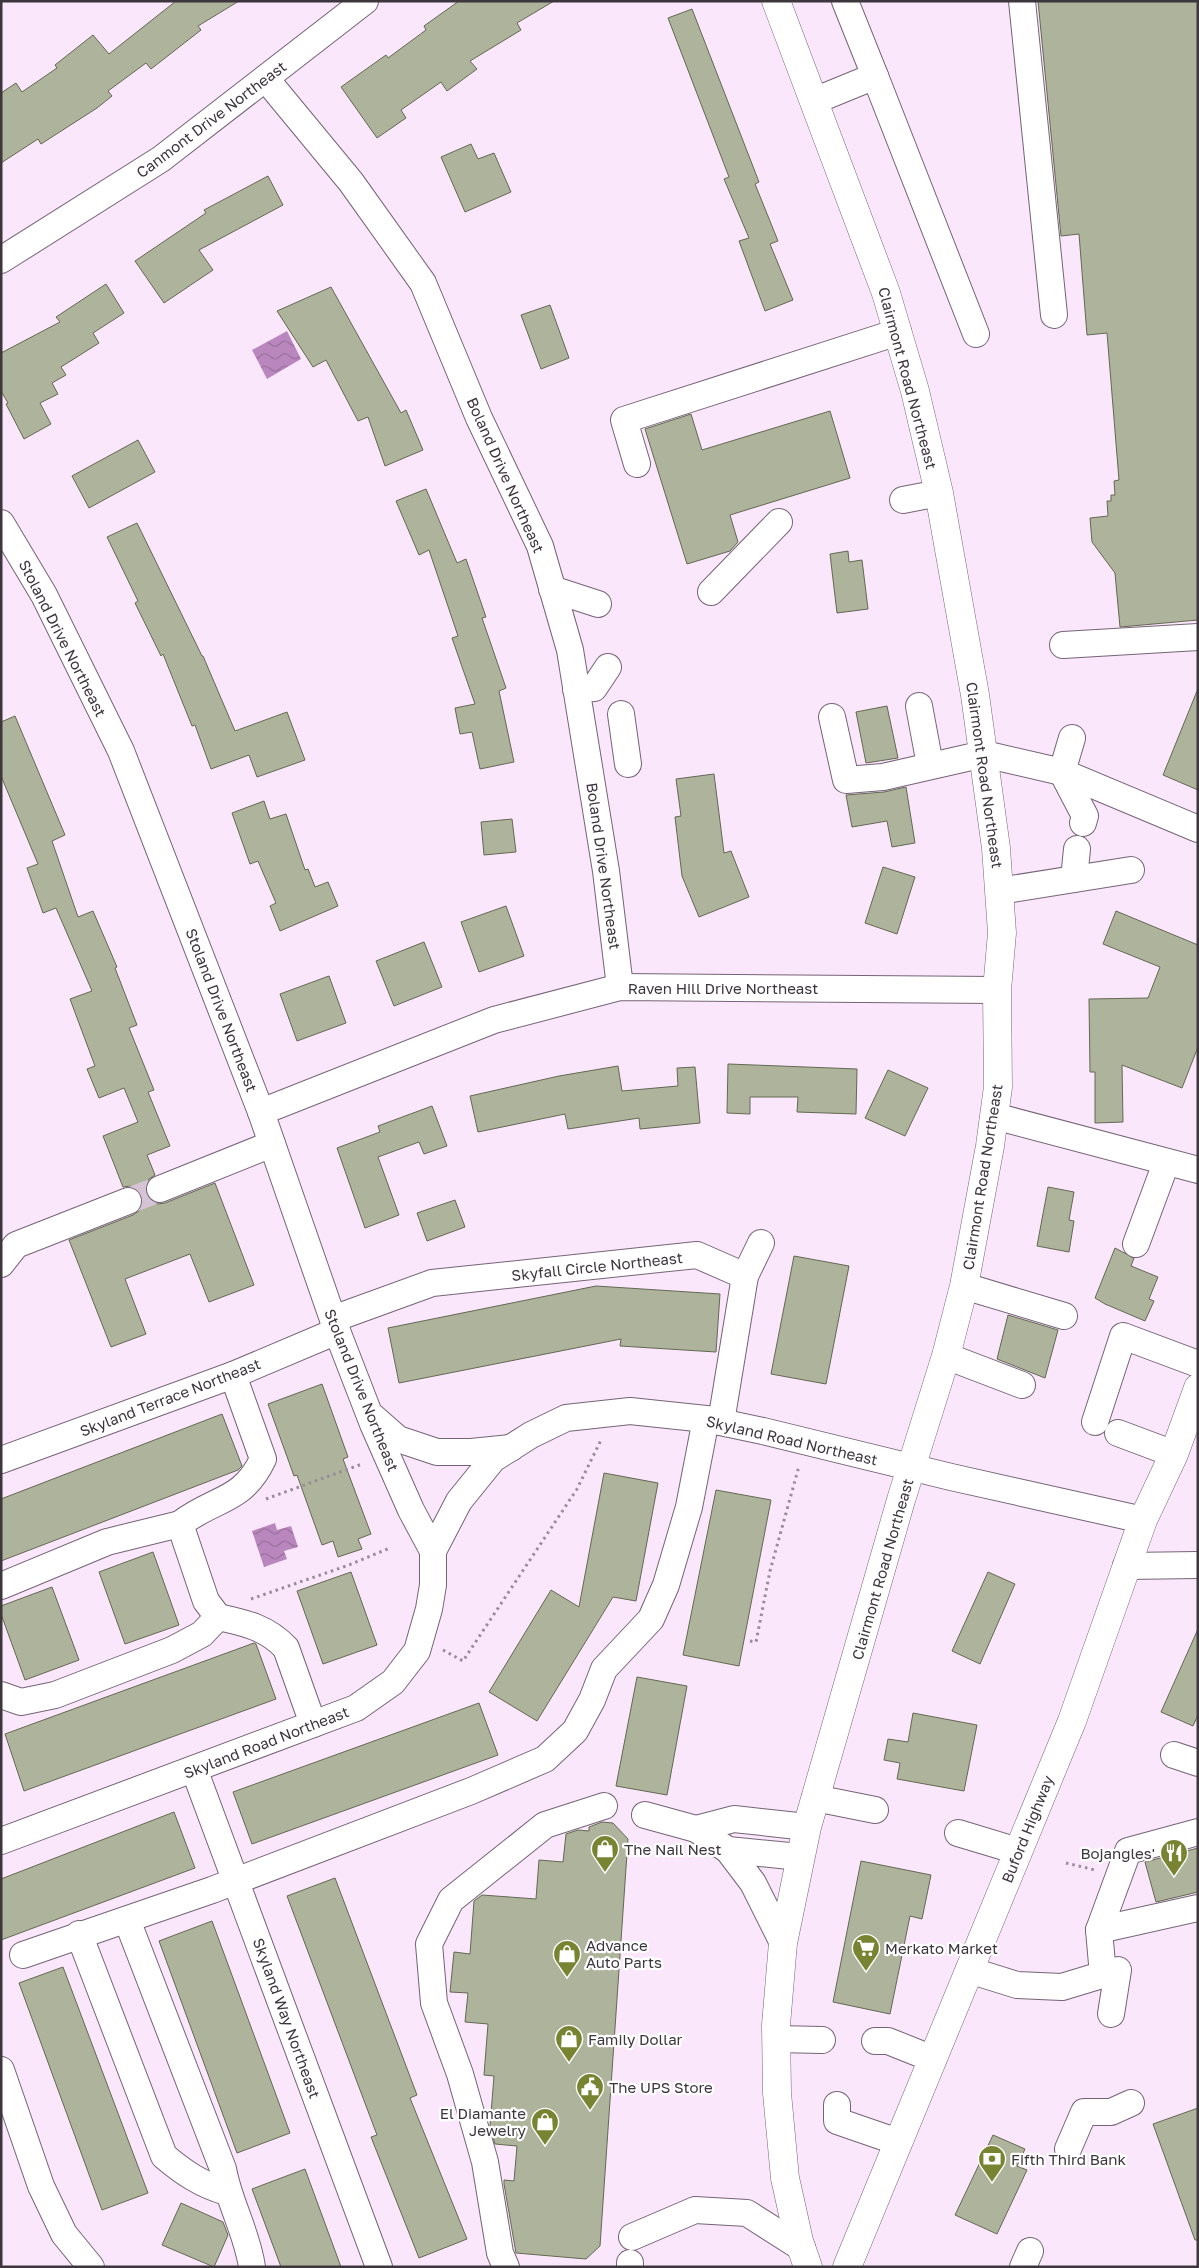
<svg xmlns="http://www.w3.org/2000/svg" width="1199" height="2268" font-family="'Golos Text',sans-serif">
	<defs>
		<pattern id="water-waves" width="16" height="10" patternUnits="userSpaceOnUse" patternTransform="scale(1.25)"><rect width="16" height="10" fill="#b987be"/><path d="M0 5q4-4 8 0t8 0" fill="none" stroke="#986f9c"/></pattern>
	</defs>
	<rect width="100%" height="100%" fill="#fae7fb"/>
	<!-- water -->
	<g fill="url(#water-waves)">
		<path d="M287,331L301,359L267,379L252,350Z"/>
		<path d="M275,1523L277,1530L291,1526L298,1547L284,1551L287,1559L264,1567L252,1531Z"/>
	</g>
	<!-- building -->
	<g fill="#aeb39b" stroke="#646853">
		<path d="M176,1H239L198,26L201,30L151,69L146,63L108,91L112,96L97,108L41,144L38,139L1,163V93L16,83L22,92L57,68L55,65L93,35L109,54Z"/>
		<path d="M459,1H554L517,23L521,30L470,61L477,69L447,91L441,82L401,110L406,118L377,138L341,87L386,55L388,58L426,30L424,26Z"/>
		<path d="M1038,1H1198V620L1120,627L1115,573L1092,542L1090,518L1108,516L1107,501H1111V495H1115L1114,481L1119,480L1107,333L1087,335L1079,234L1061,236Z"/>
		<path d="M692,9L759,182L755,184L778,241L770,244L793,300L765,311L739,241L749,238L724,179L729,177L668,18Z"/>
		<path d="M471,144L478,159L494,153L511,192L465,212L441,157Z"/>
		<path d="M268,176L283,205L199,250L213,270L164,303L135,261L206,213L204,210Z"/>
		<path d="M106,284L124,313L93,333L99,343L61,367L66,375L52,383L58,394L40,403L51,424L24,439L6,404L8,403L1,391V353L60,322L56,317Z"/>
		<path d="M331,287L401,413L406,410L423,450L385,466L368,417L358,421L326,360L313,367L277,311Z"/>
		<path d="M550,305L569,358L541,369L521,315Z"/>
		<path d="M830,411L850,478L730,515L738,542L730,551L687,564L645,429L691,414L702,450Z"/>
		<path d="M138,440L155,472L89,508L72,476Z"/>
		<path d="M426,489L457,563L466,559L486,617L482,618L506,688L499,691L514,762L480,769L472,732L460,734L455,708L475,704L452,638L458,636L429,550L419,555L396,501Z"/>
		<path d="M137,523L202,656H203L235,731L287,712L305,760L257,777L249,755L211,769L195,725L192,726L163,654L161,656L135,603L138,601L107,537Z"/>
		<path d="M848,551L849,562L862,560L868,609L837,613L830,554Z"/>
		<path d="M1197,691H1198V790L1163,775Z"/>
		<path d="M887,706L898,758L866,763L856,712Z"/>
		<path d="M15,716L65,835L52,841L78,917L93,911L117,967L115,968L137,1025L129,1028L154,1090L148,1092L170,1146L147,1155L155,1175L149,1179L145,1186L146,1195L151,1201L158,1204L165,1203L215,1183L254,1285L209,1302L190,1254L125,1279L146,1334L111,1347L69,1240L133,1215L140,1210L143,1203L142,1195L137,1189L131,1186L123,1187L103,1136L138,1122L124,1088L99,1098L87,1069L95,1066L70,999L92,991L56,908L43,913L27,868L38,864L1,776V722Z"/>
		<path d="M714,774L724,853L731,851L749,897L699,917L682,876L675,817L681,816L676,779Z"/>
		<path d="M906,787L915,843L892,847L887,821L852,827L846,795L884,792Z"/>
		<path d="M264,801L270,819L286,814L305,870L308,869L315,887L328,882L338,906L280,931L270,906L276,903L258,861L250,864L232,813Z"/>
		<path d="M512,819L516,852L484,855L481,822Z"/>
		<path d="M883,867L915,877L897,934L865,923Z"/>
		<path d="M506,906L524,956L479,972L461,922Z"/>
		<path d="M1116,911L1198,945V1047L1182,1088L1122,1065L1123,1122L1095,1123V1072H1090L1089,999L1148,998L1160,967L1103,944Z"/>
		<path d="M424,942L442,987L394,1006L376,961Z"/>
		<path d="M329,976L346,1023L297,1041L280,994Z"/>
		<path d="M728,1064L857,1069L856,1114L797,1112L798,1097H750V1114L727,1113Z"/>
		<path d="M618,1066L622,1091L678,1086L677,1068L695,1067L700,1123L640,1129L639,1118L568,1129L565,1114L478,1132L470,1096L559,1076Z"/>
		<path d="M888,1070L928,1088L905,1136L865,1118Z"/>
		<path d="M432,1106L447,1146L424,1154L419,1142L378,1157L399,1215L365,1228L337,1148L380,1132L378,1126Z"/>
		<path d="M1048,1187L1074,1192L1069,1220L1074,1221L1069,1252L1037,1246Z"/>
		<path d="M455,1200L465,1227L427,1241L417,1213Z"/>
		<path d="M1115,1248L1134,1258L1131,1266L1158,1277L1149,1299L1154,1301L1145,1321L1105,1304L1095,1298Z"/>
		<path d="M794,1256L849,1266L826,1384L771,1374Z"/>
		<path d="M596,1286L720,1294L716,1352L620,1346L621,1339L399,1383L388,1328Z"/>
		<path d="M1008,1315L1058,1330L1045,1378L997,1359Z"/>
		<path d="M322,1384L348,1457L343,1459L371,1534L358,1539L362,1549L338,1557L333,1541L322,1545L297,1475L294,1476L268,1404Z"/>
		<path d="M222,1414L242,1466L238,1470L1,1561V1499Z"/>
		<path d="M604,1473L658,1483L636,1601L613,1597L537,1721L489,1692L551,1590L579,1607Z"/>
		<path d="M716,1490L771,1500L739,1666L683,1655Z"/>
		<path d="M153,1552L179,1625L125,1644L99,1572Z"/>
		<path d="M351,1572L377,1645L323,1664L297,1591Z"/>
		<path d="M988,1572L1015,1584L980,1664L952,1651Z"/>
		<path d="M52,1587L79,1660L25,1680L1,1614V1606Z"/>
		<path d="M1198,1629V1715L1193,1726L1161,1712Z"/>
		<path d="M254,1643L256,1644L276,1699L24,1791L5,1734Z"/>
		<path d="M637,1677L687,1686L667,1795L616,1786Z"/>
		<path d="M479,1703L498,1755L252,1844L233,1792Z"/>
		<path d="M913,1713L977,1725L964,1791L897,1779L900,1763L884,1760L888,1739L908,1742Z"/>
		<path d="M174,1812L195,1868L1,1940V1879Z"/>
		<path d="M602,1822L613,1823L628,1839L600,2246L586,2259L516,2253L504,2184V2180L514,2181L517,2146L495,2144L490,2126L494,2076L484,2075L488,2024L465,2022L468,1993L450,1992L454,1952L470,1954L474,1901L482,1895L536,1899L539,1860L563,1862L566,1834L578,1830L589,1831V1827Z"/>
		<path d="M1198,1848V1892L1156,1902L1145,1862Z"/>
		<path d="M861,1861L931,1875L922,1919L910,1916L890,2014L833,2002Z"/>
		<path d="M335,1878L417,2095L410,2098L467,2239L419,2258L371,2137L377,2135L287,1896Z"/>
		<path d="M212,1921L290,2133L237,2153L159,1941Z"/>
		<path d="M63,1967L148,2193L102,2210L19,1983Z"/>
		<path d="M1198,2108V2240H1195L1153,2124Z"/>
		<path d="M993,2135L1025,2149L1017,2166L1027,2170L997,2234L955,2215Z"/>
		<path d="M305,2169L341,2267H281L252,2189Z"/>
		<path d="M181,2203L223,2222L228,2235L214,2267L162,2245Z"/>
	</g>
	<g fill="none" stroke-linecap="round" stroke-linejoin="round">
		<!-- minor-tunnel -->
		<path stroke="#d4c4d5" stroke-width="26" stroke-dasharray="26 13" stroke-linecap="butt" d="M128,1201L160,1189"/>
		<defs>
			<g id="minor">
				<path d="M845,1L875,76"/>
				<path d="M1022,1L1054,315"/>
				<path d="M266,79L351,182L423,283L479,418L540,546L570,650L606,871L620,987"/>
				<path d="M814,101L875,76L976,334"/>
				<path d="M1,260L161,159L365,1"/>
				<path d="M637,464L624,420L898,332"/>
				<path d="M903,500L939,493"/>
				<path d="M1,523L44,595L121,751L261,1112L337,1331L373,1424L411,1510L433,1551V1585L429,1609L417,1651L393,1682L356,1708L1,1841"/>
				<path d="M552,589L598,604"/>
				<path d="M711,592L779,522"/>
				<path d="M1063,645L1198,637"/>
				<path d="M576,689L594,688L608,667"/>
				<path d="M919,706L930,765"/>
				<path d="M621,714L628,764"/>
				<path d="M832,717L846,780L883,777L984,754L1062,772L1072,738"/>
				<path d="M1062,772L1198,829"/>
				<path d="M1062,772L1085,816L1083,823"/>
				<path d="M1074,879L1077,849"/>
				<path d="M999,891L1131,870"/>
				<path d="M261,1112L494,1020L620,987L997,990"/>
				<path d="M994,1116L1198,1170"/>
				<path d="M160,1189L272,1144"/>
				<path d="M1136,1244L1166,1163"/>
				<path d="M1,1264L16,1245L128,1201"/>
				<path d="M745,1276L761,1243"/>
				<path d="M964,1286L1064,1316"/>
				<path d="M333,1319L432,1283L697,1255L745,1276L721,1422"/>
				<path d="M946,1356L1022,1385"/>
				<path d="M233,1375L263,1459C242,1503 215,1497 180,1524L206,1601L218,1617C245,1623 266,1627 286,1648L313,1724"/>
				<path d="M373,1417L398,1439L437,1452H471L511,1448"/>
				<path d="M1095,1422L1123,1336L1198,1364"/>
				<path d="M1118,1433L1174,1454"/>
				<path d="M1,1460L233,1375L337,1331"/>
				<path d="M433,1551L459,1501L493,1459L531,1435L566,1418L630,1411L706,1419L763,1431L951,1477L1143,1520"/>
				<path d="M1126,1566L1198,1565"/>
				<path d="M1,1586L107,1542L180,1524"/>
				<path d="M1,1695L21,1702L55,1695L172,1650L202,1634L218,1617"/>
				<path d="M1174,1755L1198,1763"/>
				<path d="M194,1769L379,2267"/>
				<path d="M815,1798L875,1810"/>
				<path d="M645,1815L696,1829"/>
				<path d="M958,1833L1018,1851"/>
				<path d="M728,1850L753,1883L783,1943"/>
				<path d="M800,1857L728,1850L696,1829L734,1819L807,1827"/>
				<path d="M127,1920L223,2169C229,2203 247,2232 252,2267"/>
				<path d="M1099,1930L1198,1908"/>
				<path d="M79,1934L164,2156C184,2173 202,2185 227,2192"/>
				<path d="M23,1955L212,1890L471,1791L545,1759L575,1731L592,1700L604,1669L651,1619L666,1585L689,1507L706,1419"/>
				<path d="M969,1970L1017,1985L1062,1987L1118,1970L1111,2014"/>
				<path d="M1103,1975L1099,1930L1128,1851L1198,1832"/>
				<path d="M776,2039L822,2040"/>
				<path d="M875,2041H888L933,2059"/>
				<path d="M1,2070L41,2186L64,2234L91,2267"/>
				<path d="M837,2105V2121L898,2142"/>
				<path d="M1068,2149L1084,2112H1111L1131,2103"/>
				<path d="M632,2237L695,2210L747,2213L802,2248"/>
				<path d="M506,2267L500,2253L485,2162L460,2074L434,2003L429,1944L451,1900L545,1825L604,1806"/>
				<path d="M630,2267V2263"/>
				<path d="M1023,2267L1030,2251"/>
			</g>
			<g id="major">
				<path d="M776,1L886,293L915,391L939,493L975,695L996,848L1002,933L997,990L998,1087L990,1146L964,1286L946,1356L901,1500L807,1827L783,1943L776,2025L777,2093L785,2178L799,2241L808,2267"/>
				<path d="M847,2267L1072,1721L1143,1520L1174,1454L1198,1388"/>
			</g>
		</defs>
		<!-- minor casing -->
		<use href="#minor" stroke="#756476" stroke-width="28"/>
		<!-- major casing -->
		<use href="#major" stroke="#756476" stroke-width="29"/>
		<!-- path -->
		<g stroke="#988b98" stroke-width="3" stroke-dasharray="2.5 4" stroke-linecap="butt">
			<path d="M266,1499L362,1464"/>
			<path d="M251,1599L349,1565L390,1548"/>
			<path d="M750,1641L756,1642L770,1571L799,1466"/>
			<path d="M443,1650L463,1661L577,1489L602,1438"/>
			<path d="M1066,1863L1095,1870"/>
		</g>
		<!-- minor -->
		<use href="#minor" stroke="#fff" stroke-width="26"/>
		<!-- major -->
		<use href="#major" stroke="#fff" stroke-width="28"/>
	</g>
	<!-- icons -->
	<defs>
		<symbol id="shop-pin" viewBox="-11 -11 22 30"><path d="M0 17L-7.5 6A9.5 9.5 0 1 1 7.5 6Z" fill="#788432" stroke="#fff"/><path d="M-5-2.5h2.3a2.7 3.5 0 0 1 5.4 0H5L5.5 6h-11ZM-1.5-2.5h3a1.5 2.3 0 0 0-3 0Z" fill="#fff"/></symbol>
		<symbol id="restaurant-pin" viewBox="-11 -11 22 30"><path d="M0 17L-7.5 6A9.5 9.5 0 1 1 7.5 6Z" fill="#788432" stroke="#fff"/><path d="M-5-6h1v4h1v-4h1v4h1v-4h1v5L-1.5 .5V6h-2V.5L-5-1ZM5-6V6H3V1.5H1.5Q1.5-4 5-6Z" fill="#fff"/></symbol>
		<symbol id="supermarket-pin" viewBox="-11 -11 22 30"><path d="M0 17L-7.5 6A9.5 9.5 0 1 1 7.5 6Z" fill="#788432" stroke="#fff"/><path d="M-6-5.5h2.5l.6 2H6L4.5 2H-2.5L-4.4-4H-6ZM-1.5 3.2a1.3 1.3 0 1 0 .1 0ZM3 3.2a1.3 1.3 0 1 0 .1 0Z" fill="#fff"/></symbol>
		<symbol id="civic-pin" viewBox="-11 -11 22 30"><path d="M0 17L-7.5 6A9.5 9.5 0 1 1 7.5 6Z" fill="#788432" stroke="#fff"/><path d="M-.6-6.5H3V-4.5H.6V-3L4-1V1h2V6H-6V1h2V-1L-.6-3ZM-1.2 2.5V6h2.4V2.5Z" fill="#fff"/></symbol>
		<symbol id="bank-pin" viewBox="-11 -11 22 30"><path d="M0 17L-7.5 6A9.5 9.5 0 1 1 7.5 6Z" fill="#788432" stroke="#fff"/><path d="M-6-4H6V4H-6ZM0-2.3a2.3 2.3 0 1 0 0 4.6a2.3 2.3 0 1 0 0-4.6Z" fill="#fff"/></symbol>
	</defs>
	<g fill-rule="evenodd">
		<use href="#shop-pin" x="589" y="1833" width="32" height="43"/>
		<use href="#restaurant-pin" x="1158" y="1837" width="32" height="43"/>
		<use href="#supermarket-pin" x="850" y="1932" width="32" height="43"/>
		<use href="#shop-pin" x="551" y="1938" width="32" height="43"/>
		<use href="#shop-pin" x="553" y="2023" width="32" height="43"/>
		<use href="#civic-pin" x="574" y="2071" width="32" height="43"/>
		<use href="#shop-pin" x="529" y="2106" width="32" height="43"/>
		<use href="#bank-pin" x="976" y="2143" width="32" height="43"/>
	</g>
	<g text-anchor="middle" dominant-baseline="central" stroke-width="4.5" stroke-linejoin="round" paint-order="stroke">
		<!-- street labels -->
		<g font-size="15" fill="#3d363d" stroke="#fff">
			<text transform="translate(211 119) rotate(-37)">Canmont Drive Northeast</text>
			<text transform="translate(908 378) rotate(75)">Clairmont Road Northeast</text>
			<text transform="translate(506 475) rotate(66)">Boland Drive Northeast</text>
			<text transform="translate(63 638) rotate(63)">Stoland Drive Northeast</text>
			<text transform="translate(985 775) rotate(82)">Clairmont Road Northeast</text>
			<text transform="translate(604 866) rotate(82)">Boland Drive Northeast</text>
			<text x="723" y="988">Raven Hill Drive Northeast</text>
			<text transform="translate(222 1010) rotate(69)">Stoland Drive Northeast</text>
			<text transform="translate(982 1177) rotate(-81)">Clairmont Road Northeast</text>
			<text transform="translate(597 1266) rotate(-6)">Skyfall Circle Northeast</text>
			<text transform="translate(362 1390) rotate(68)">Stoland Drive Northeast</text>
			<text transform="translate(170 1397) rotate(-21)">Skyland Terrace Northeast</text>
			<text transform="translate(792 1440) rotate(13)">Skyland Road Northeast</text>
			<text transform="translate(882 1569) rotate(-74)">Clairmont Road Northeast</text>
			<text transform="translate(266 1742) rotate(-21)">Skyland Road Northeast</text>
			<text transform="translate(1027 1829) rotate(-68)">Buford Highway</text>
			<text transform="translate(287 2018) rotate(70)">Skyland Way Northeast</text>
		</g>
		<!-- poi labels -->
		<g font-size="15" fill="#3d363d" stroke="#fff" text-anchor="start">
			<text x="624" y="1849">The Nail Nest</text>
			<text x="1155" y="1853" text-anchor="end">Bojangles'</text>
			<text x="586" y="1945">Advance<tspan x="586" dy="17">Auto Parts</tspan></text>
			<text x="885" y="1948">Merkato Market</text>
			<text x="588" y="2039">Family Dollar</text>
			<text x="609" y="2087">The UPS Store</text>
			<text x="526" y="2113" text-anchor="end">El Diamante<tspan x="526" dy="17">Jewelry</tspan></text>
			<text x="1011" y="2159">Fifth Third Bank</text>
		</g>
	</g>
	<!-- border -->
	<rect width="1199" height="2268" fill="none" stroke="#3d363d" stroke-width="5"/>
</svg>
